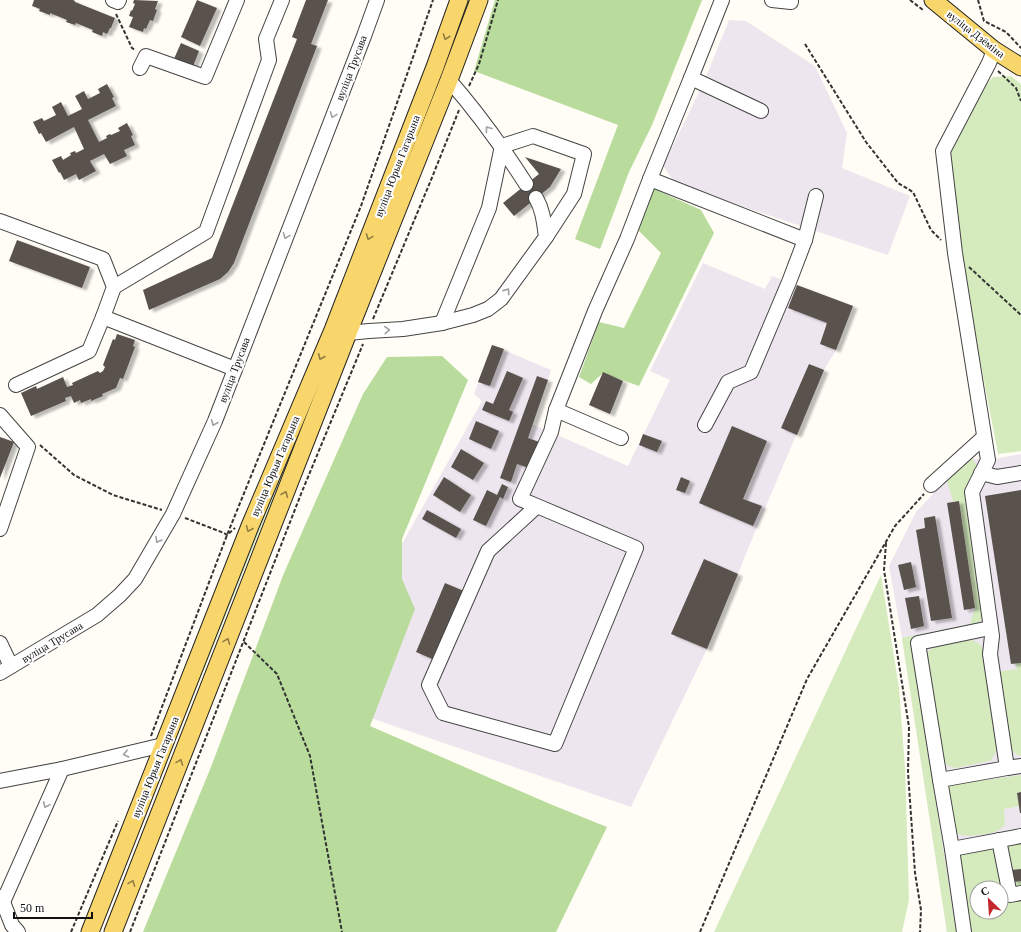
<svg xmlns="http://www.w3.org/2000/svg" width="1021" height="932" font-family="'Times New Roman',serif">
	<defs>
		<filter id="shadow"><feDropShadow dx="4.5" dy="2.5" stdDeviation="1" flood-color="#0004"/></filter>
	</defs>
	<rect width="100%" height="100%" fill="#fffdf5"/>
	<!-- industrial -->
	<g fill="#eee6ef" fill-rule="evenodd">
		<path d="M729,20L746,21L815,66L847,133L842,168L910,196L888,255L747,208L674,181L663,166L703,84Z"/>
		<path d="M703,263L765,289L772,276L853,306L836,350L824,370L757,527L707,649L631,807L315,699L482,401L474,394L492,345L551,370L548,380L532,424L628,466L670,380L650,371Z"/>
		<path d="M1021,454V932H947L902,638L889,566L916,512L936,491L946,478L972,458L988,460ZM977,888H1001V912H977Z"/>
	</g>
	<!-- green -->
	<g fill="#d5ebbd" fill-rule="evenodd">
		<path d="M466,0H471L466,15L99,932H96Z"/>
		<path d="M1011,76L1021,84V451L998,454L963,271L957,224L951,152L986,85L993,77Z"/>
		<path d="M972,458L978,467L968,485L965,496L983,616L979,624L916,640L911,642L956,932H947L902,638L970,624L975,608L959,501H953L946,478Z"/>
		<path d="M881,575L899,688L905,767L909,900L902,932H714Z"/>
		<path d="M972,640L980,644L983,650L998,749L990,761L955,768L948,766L944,762L925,662L928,652L934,647Z"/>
		<path d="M1016,663H1021V756L1017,755L1012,750L998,673L1003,671L1017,669Z"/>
		<path d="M1021,775V792L1017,793L1019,806L1004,809L1005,825L997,831L987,834L969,836L961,835L955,832L948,791L949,785Z"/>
		<path d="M1021,841V869L1011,870L1013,882L1021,881V885L1020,887H1015L1011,885L1006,850L1009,843Z"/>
		<path d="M991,847L996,852L1004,901L1021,899V932H971L960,855L964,851ZM977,888H1001V912H977Z"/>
	</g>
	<!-- forest -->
	<g fill="#b9dc9c">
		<path d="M495,0H702L652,125L629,172L600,249L575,239L618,125L474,71Z"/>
		<path d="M654,189L701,210L714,233L639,386L603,373L591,384L579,377L599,322L624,328L661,253L638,230Z"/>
		<path d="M442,356L468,380L402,539V579L415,609L370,726L550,804L607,827L556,932H143L211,767L284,573L363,394L387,357Z"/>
	</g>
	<!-- building -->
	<g fill="#5a524d" filter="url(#shadow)">
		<path d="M34,0H73L75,1V2L115,18L111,28H110L107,34L103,32L102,36L92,32L93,30L76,23L75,25L66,22L67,20L50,13V15L39,11L40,9L32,6Z"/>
		<path d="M134,0L158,1L155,9L157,10L153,21L150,20L146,29L144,28L143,32L129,27L133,17L129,16L131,10L132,11L135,4L133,3Z"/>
		<path d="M197,0L217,8L200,46L181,37Z"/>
		<path d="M306,0H328L311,44L317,46L234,263L228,272L220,279L149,310L143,290L212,258L297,39L292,37Z"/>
		<path d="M181,43L199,51L192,69L173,61Z"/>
		<path d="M107,84L114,97L112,98L116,106L88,120L99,142L107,138L106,136L110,134L111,135L120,131L118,128L127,123L133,135L131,136L135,145L124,150L127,156L110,164L104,154L90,161L96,171L79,180L76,174L64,180L60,172L59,173L52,160L61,156L63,160L71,155L70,153L75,151L76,153L84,149L74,127L46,142L41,133L39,134L33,122L42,118L44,121L56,115L52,107L61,102L68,116L82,109L75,96L84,91L88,99L100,93L98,89Z"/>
		<path d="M525,157L561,169L550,187L514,216L503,203L539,174Z"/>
		<path d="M17,240L90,267L82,288L9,261Z"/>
		<path d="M797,285L853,306L836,350L820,344L827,323L788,308Z"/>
		<path d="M117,334L135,340L133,346L135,347L123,379L120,378L116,388L102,394L103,396L91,401V399L81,403L80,400L74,403L71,396L65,398L66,401L31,416L21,393L36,386L37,389L63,377L67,387L73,385L72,383L98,371L100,373L103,371L105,367L103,365L113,339L115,340Z"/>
		<path d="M492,345L504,349L490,386L478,382Z"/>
		<path d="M809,364L824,370L797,435L781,428Z"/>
		<path d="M507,371L523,378L509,410L513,412L509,421L482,410L486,401L493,404Z"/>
		<path d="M603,372L623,381L610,414L589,405Z"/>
		<path d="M537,376L548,380L528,438L542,443L532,469L517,464L511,482L500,478Z"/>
		<path d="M476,421L499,431L491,449L469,439Z"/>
		<path d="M732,426L767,441L743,499L762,506L753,526L699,503Z"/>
		<path d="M643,434L662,441L657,452L639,445Z"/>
		<path d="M0,437L14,442L0,478Z"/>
		<path d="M461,449L484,463L473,480L451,467Z"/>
		<path d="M444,477L471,495L460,512L433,495Z"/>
		<path d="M681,477L690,481L685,493L676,490Z"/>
		<path d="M502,484L508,487L503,499L500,497L486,526L473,520L487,490L497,495Z"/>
		<path d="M1021,490V663L1011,664L985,496Z"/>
		<path d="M959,501L975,608L964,610L947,503Z"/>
		<path d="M427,510L461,529L456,538L422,519Z"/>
		<path d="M935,516L952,618L931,621L916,530L925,528L924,518Z"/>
		<path d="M704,559L738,574L707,649L671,634Z"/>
		<path d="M911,562L916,587L904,590L898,565Z"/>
		<path d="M445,583L466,592L437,661L416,652Z"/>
		<path d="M919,596L924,626L911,629L905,598Z"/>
		<path d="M1021,792V813H1020L1017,793Z"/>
		<path d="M1021,869V881L1013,882L1011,870Z"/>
	</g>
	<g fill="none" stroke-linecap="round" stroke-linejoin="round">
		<defs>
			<g id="minor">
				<path d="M113,0L118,2L119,0"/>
				<path d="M722,0L691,78L761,111"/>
				<path d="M772,0L791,2V0"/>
				<path d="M994,50L989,63L943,151L955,253L988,460L972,492L992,636L990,654L1007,768L1021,766"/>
				<path d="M140,68L146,56L205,77L237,0"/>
				<path d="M449,80C478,113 503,148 526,184"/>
				<path d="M650,179L805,240L816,196"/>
				<path d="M0,221L103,259L114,287L103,317L89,351L16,385"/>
				<path d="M114,287L206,232L269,60L266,39L282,0"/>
				<path d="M103,317L235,369"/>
				<path d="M442,323L489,208L502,146L533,136L584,154L574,194L546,237"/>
				<path d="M348,333L369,331L403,329L442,323L473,315L488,309L501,299L546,237C544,223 543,210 536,198"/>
				<path d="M0,415L28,447L0,529"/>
				<path d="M705,425L728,382L751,372L789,282L805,240"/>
				<path d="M621,438L556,410L595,311L627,239L650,179L691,78"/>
				<path d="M981,473L997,477L1021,473"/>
				<path d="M931,485L984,437"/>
				<path d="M537,506L488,551L429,685L443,713L555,744L636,548L537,506L520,499L551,432L556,410"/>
				<path d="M0,643L11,666"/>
				<path d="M0,673L97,615L120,595L135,579L173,514L215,421L364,36L377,0"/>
				<path d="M940,780L918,643L990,628"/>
				<path d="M0,781L62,769L163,745"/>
				<path d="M999,840L1010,895L1021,893"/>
				<path d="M952,849L1021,836"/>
				<path d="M0,897L3,902L12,925L18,932"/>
				<path d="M3,902L62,769"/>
				<path d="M964,932L952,849L940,780L1007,768"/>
			</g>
			<g id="major">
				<path d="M933,0L994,50L1021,67"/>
				<path d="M90,932L250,526L333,330L435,67L459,0"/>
				<path d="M113,932L348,333L449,80L479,0"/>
			</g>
		</defs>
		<!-- minor casing -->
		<use href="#minor" stroke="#444" stroke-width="16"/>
		<!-- major casing -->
		<use href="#major" stroke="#222" stroke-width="19"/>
		<!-- path -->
		<g stroke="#333" stroke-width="2" stroke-dasharray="4 2" stroke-linecap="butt">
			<path d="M910,0L923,10"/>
			<path d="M978,0L984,21L1006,32L1021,48"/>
			<path d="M116,14L132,48L135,50"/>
			<path d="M805,44L866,142L898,183L913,192L931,230L941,240"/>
			<path d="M998,71L1016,88L1021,101"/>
			<path d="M469,86L479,64L498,0"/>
			<path d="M969,267L1021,315"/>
			<path d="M373,319L431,180L459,110"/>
			<path d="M40,445L74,475L113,495L162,510"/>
			<path d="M185,518L224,533L227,535L235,528"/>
			<path d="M886,543L884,570L909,727L908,772L915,873L921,910L920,932"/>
			<path d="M244,642L277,674L310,756L342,932"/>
			<path d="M151,736L227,535L361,206L433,0"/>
			<path d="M71,932L118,821"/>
			<path d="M130,932L301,494L363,344"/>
			<path d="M700,932L807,679L895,526L924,494"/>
		</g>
		<!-- minor -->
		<use href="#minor" stroke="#fff" stroke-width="14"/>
		<!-- major -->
		<use href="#major" stroke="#f9d66b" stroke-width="17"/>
	</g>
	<!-- one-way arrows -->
	<defs><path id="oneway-chevron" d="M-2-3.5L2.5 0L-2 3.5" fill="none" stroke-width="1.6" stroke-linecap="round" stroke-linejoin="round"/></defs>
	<g stroke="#917d42">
		<use href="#oneway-chevron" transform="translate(446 37) rotate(109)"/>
		<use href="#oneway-chevron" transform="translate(369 237) rotate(111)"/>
		<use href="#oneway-chevron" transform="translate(321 357) rotate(113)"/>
		<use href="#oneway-chevron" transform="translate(285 494) rotate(-68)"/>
		<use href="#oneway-chevron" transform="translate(249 529) rotate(112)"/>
		<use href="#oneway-chevron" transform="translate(227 641) rotate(-69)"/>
		<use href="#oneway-chevron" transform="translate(180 762) rotate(-69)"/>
		<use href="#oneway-chevron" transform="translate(132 883) rotate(-69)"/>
	</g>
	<g stroke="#a0a0a0">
		<use href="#oneway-chevron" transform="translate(333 115) rotate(111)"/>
		<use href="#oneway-chevron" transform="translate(488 129) rotate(-127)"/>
		<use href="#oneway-chevron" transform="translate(286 236) rotate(111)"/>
		<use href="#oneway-chevron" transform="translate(507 291) rotate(-55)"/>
		<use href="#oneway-chevron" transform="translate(387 330) rotate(-3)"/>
		<use href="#oneway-chevron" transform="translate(214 423) rotate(113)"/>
		<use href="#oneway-chevron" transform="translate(158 540) rotate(120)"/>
		<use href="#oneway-chevron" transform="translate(126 754) rotate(167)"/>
		<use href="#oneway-chevron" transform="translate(46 805) rotate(114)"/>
	</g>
	<g text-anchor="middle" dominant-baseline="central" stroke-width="4" stroke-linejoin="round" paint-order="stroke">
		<!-- street labels -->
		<g font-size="11" fill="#111" stroke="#fff">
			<text transform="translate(976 34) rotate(38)">вуліца Дзёміна</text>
			<text transform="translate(351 68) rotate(-69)">вуліца Трусава</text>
			<text transform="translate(397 166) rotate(-69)">вуліца Юрыя Гагарына</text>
			<text transform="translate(234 370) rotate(-69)">вуліца Трусава</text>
			<text transform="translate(275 466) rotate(-67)">вуліца Юрыя Гагарына</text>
			<text transform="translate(52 642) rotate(-31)">вуліца Трусава</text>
			<text transform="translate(155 767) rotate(-68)">вуліца Юрыя Гагарына</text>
		</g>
	</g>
	<!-- north arrow -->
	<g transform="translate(989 900) rotate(335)"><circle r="19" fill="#ffffff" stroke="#a0a0a0"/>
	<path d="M0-3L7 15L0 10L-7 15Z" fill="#c4262e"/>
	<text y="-6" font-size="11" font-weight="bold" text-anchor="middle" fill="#111111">С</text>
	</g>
	<!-- scale -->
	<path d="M14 912v6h78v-6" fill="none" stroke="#111111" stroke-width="2"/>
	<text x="20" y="912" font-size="12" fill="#111111" stroke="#ffffff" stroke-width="3" paint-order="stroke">50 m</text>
</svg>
